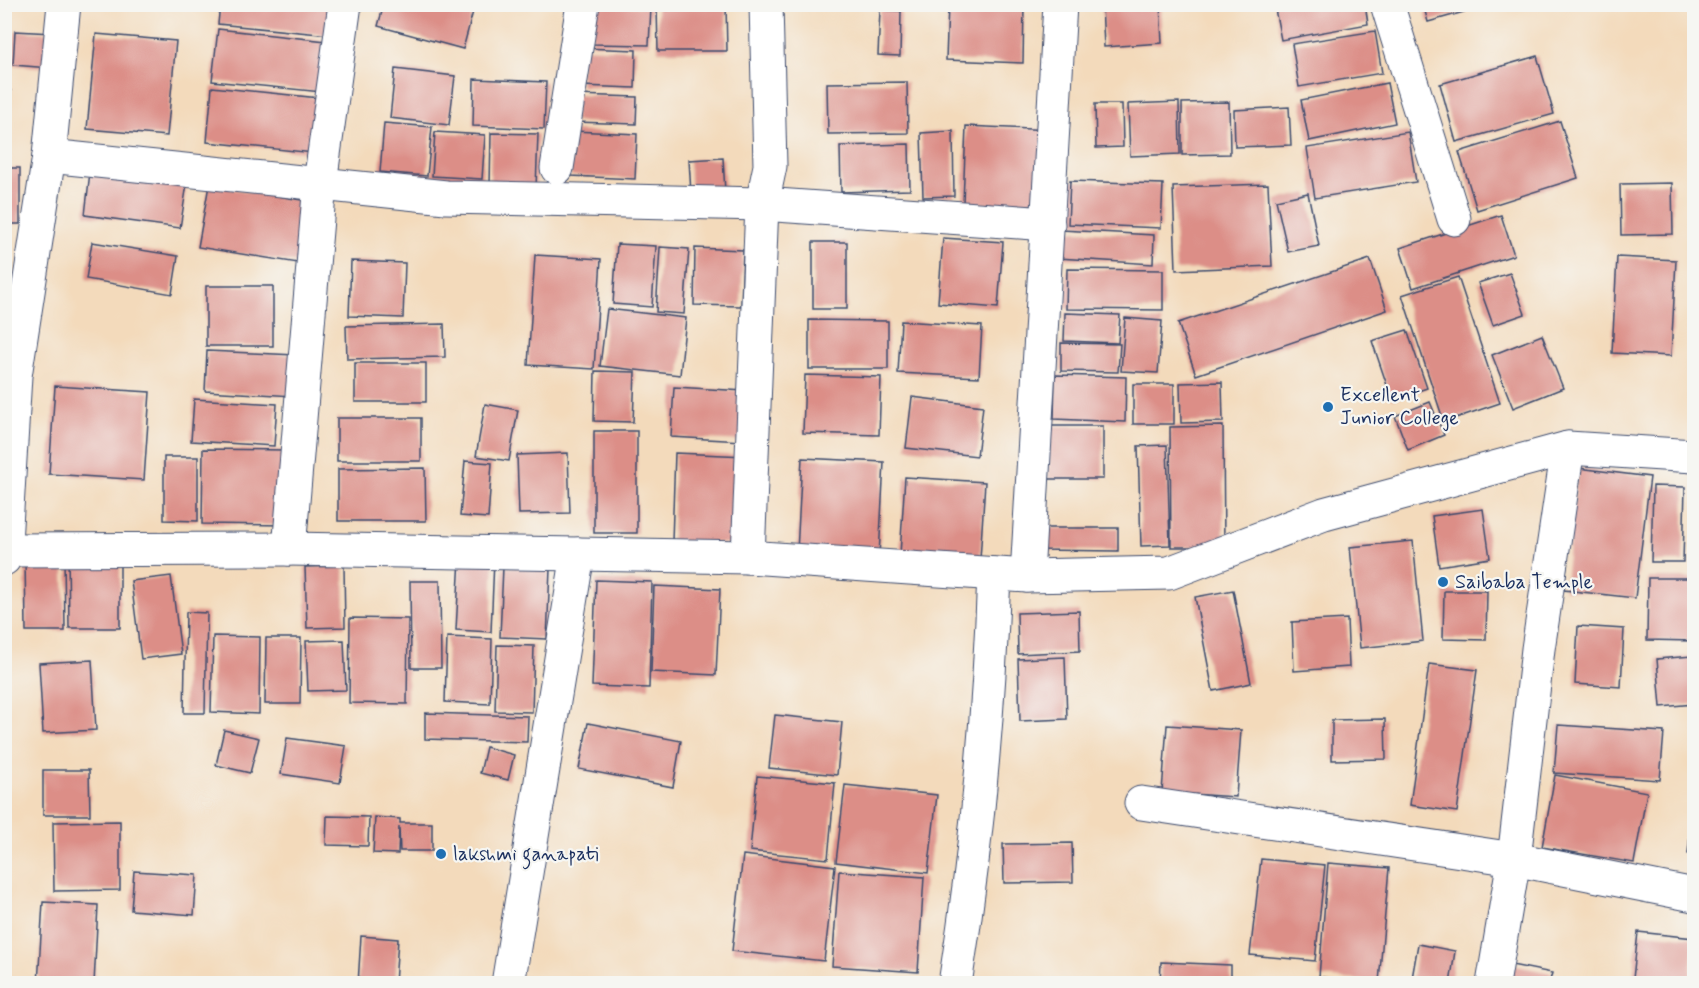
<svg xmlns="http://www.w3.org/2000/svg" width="1699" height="988" font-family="Mynerve,sans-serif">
	<rect width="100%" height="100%" fill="#f6f6f2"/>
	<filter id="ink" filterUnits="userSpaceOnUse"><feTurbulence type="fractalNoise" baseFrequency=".0167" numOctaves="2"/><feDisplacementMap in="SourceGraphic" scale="12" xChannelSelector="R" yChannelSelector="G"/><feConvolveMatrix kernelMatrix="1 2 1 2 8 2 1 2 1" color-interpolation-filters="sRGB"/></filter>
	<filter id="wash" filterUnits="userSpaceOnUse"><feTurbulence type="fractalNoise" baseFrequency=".008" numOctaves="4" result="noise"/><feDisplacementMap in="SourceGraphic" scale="24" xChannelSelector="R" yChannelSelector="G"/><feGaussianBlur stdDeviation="1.35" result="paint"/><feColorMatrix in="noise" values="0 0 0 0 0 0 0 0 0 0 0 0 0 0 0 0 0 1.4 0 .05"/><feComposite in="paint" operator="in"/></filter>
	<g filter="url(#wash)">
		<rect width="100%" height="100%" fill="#f3dabb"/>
		<g id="blocks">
			<!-- building -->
			<g fill="#dc8e87">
				<path d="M220,4H332L329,35L218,24Z"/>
				<path d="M384,4H475L463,49L378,26Z"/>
				<path d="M1102,4H1160L1162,43L1104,47Z"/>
				<path d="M1274,4H1365L1368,24L1281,40Z"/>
				<path d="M1423,4H1489V5L1428,22Z"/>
				<path d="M593,5L651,7L649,45L592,44Z"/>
				<path d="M726,5L727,51H658L657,6Z"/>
				<path d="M948,5H1024L1023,63L946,60Z"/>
				<path d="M880,10L901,11L900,56L878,55Z"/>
				<path d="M218,29L326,41L322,92L212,81Z"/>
				<path d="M15,31L52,33L50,68L13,65Z"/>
				<path d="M1375,31L1382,73L1299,87L1292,44Z"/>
				<path d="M96,34L176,41L167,136L87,129Z"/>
				<path d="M582,48L636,50L635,88L581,86Z"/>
				<path d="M1537,56L1554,114L1456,142L1440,84Z"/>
				<path d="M395,69L455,76L449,125L390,118Z"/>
				<path d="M474,79L546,82L544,129L473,126Z"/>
				<path d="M907,82L908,133L828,134L827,83Z"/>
				<path d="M1387,83L1395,123L1309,141L1301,100Z"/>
				<path d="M212,87L319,98L314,153L207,142Z"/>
				<path d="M4,90L11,91L6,125H4Z"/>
				<path d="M576,95L637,97L636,124L575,122Z"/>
				<path d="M1179,102L1180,154L1130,156L1128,104Z"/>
				<path d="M1229,102L1230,154L1182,155V103Z"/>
				<path d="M1095,104H1122L1123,147L1096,148Z"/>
				<path d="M1289,107L1291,145L1235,147L1234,110Z"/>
				<path d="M1560,121L1578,178L1477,210L1459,152Z"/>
				<path d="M384,123L432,127L427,176L380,172Z"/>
				<path d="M966,126L1051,130L1047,207L963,203Z"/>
				<path d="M573,131L637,134L635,179L571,176Z"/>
				<path d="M953,131L954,196L923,197L921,133Z"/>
				<path d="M435,132L485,135L482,179L432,176Z"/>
				<path d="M1408,132L1416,182L1315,198L1307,148Z"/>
				<path d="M491,133L538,134L536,188L490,186Z"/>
				<path d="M909,144L910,190L841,192L840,146Z"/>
				<path d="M723,158L725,192L691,193L689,160Z"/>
				<rect x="4" y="168" width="16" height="56"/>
				<path d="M90,172L187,184L180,228L85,215Z"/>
				<path d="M1070,181L1163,184L1161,228L1068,224Z"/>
				<path d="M1672,183L1673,234L1621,235L1620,184Z"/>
				<path d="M1268,184L1272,266L1176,270L1173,187Z"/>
				<path d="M209,185L314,202L304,264L198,247Z"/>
				<path d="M1308,193L1319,246L1288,252L1276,200Z"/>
				<path d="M1501,215L1514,255L1413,288L1400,248Z"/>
				<path d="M1061,230L1154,235L1153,264L1058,258Z"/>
				<path d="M943,238L1003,242L998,308L938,303Z"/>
				<path d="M92,242L178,256L172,294L86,279Z"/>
				<rect x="813" y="242" width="34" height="67"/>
				<path d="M617,244L656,246L652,307L613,304Z"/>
				<path d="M660,247L689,249L684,314L656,312Z"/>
				<path d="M695,248L743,250L741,306L694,305Z"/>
				<path d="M535,255L601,259L594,369L528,365Z"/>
				<path d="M1617,257L1676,260L1671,356L1612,353Z"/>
				<path d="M1370,259L1387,310L1196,375L1178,323Z"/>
				<path d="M351,261L405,263L403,318L349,316Z"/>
				<path d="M1067,269L1163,270V310L1066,309Z"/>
				<path d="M1510,273L1525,314L1493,325L1478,283Z"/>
				<path d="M1458,277L1500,403L1444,422L1402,295Z"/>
				<rect x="206" y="286" width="67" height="60"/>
				<path d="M607,309L686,318L680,375L600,366Z"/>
				<path d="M1065,313L1120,315L1118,343L1064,341Z"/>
				<path d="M1125,318L1162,321L1158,373L1121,371Z"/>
				<path d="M809,320L888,321V369H809Z"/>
				<path d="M901,321L982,326L979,377L898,373Z"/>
				<path d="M444,324L445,357L347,359L346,326Z"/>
				<path d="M1407,330L1427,388L1392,400L1372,341Z"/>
				<path d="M1542,335L1563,388L1513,408L1492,355Z"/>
				<path d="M1061,343L1120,344L1118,372L1061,371Z"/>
				<path d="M207,351L296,355L294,396L205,391Z"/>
				<rect x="355" y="363" width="71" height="39"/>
				<path d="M595,371L635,372L633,422L594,421Z"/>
				<path d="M805,375L881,377L879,435L803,433Z"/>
				<path d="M1055,375L1126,377L1125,422L1054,419Z"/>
				<path d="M1222,382L1223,422L1181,423L1180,383Z"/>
				<rect x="1133" y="384" width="41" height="40"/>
				<path d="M55,386L150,392L144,480L49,474Z"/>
				<path d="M674,387L745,391L742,441L671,437Z"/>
				<path d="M912,397L983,406L977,456L906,448Z"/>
				<path d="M194,399L277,404L274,446L191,441Z"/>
				<path d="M1430,402L1444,435L1408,450L1395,416Z"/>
				<path d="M485,404L518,410L509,461L476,456Z"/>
				<rect x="337" y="418" width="84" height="43"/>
				<rect x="1049" y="426" width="54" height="53"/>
				<path d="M1223,426L1224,547H1171L1170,427Z"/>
				<rect x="594" y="431" width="43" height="102"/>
				<path d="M1167,445L1170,545L1141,546L1138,446Z"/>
				<path d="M203,449L285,450V525L202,524Z"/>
				<path d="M568,453L570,513L519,514L517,455Z"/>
				<path d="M675,453L747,456L743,544L672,541Z"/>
				<path d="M164,457H198V521L164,520Z"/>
				<path d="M802,458L884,462L879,556L797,552Z"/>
				<path d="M465,461L492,463L488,518L460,516Z"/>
				<path d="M425,468L426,521H338V469Z"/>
				<path d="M1578,468L1650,477L1635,598L1564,590Z"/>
				<path d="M905,477L985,482L980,560L900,555Z"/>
				<path d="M1653,486L1685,487L1683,562H1651Z"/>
				<path d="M1483,509L1490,558L1439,566L1432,516Z"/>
				<path d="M1036,528H1118V551L1036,550Z"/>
				<path d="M1413,541L1423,641L1360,648L1350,547Z"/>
				<path d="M120,552V628H69L68,553Z"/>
				<path d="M25,555H64L65,631H26Z"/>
				<path d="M460,558L494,560L491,632L456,630Z"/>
				<path d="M344,566L345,627L307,628L305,567Z"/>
				<path d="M503,567L550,569L547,639L500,637Z"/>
				<path d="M171,576L181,654L141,659L131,581Z"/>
				<path d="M1648,578H1694V641L1647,640Z"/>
				<path d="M596,580L652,582L649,688L592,686Z"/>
				<path d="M410,581H440L441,668H411Z"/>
				<path d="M654,586L720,589L716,675L651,672Z"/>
				<path d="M1233,590L1251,683L1213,691L1195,597Z"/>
				<path d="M1444,591H1487L1486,640L1443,639Z"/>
				<path d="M1079,611L1080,651L1018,654L1017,613Z"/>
				<path d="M186,612L207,613L205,713H184Z"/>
				<path d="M350,618L408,619L407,704L349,703Z"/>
				<path d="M1347,619L1349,667L1294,671L1292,622Z"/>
				<path d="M1578,626L1624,629L1621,687L1575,684Z"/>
				<path d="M213,636L260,637L259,714L211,712Z"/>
				<path d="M447,637L492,639L490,704L445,702Z"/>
				<path d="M266,638H301L300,704H265Z"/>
				<path d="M344,640L346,690L308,691L306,641Z"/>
				<path d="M497,645L534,646L532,712L495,711Z"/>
				<path d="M1692,656L1694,704L1661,707L1657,659Z"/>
				<path d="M1065,657L1067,719L1020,721L1018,659Z"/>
				<path d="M92,660L96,730L43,733L39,663Z"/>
				<path d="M1429,664L1477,670L1457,812L1410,805Z"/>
				<path d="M425,713L528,716L527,742L425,739Z"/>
				<path d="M775,715L842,722L837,775L769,768Z"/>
				<path d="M1385,719L1386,759L1332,760V720Z"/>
				<path d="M588,723L681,741L673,787L579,769Z"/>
				<path d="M1167,725L1241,730L1236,797L1162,792Z"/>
				<path d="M1558,725L1664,732L1660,780L1554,773Z"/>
				<path d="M224,730L259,738L250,773L216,765Z"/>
				<path d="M287,738L346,746L340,783L281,774Z"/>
				<path d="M486,747L514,755L508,780L480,773Z"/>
				<path d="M43,770H89L90,815H43Z"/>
				<path d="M1555,775L1647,792L1634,863L1542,847Z"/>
				<path d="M757,776L835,783L828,859L750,851Z"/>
				<path d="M845,785L937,795L928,873L836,862Z"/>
				<path d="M1692,813H1694V855L1688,854Z"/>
				<path d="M327,816L369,817L368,846L326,845Z"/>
				<path d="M375,817L400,819V823H432V851H400L399,827L398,854L373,853Z"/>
				<path d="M120,821V890L54,891L53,822Z"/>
				<path d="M1072,843L1073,882L1004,883L1003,844Z"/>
				<path d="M743,855L835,866L824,961L732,951Z"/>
				<path d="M1261,859L1325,865L1315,961L1250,955Z"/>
				<path d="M1328,863L1389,868L1379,982L1319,977Z"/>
				<path d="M134,871L197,875L194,915L131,910Z"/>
				<path d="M839,871L924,877L918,972L832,966Z"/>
				<path d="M43,902L98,905L94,984H38Z"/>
				<path d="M1638,932L1694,938L1690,984L1633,979Z"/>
				<path d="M361,936L398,939L395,984H358Z"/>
				<path d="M1418,944L1455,951L1450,984H1411Z"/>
				<path d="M1161,962L1231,965V984H1160Z"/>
				<path d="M1507,964L1552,973L1549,984H1503Z"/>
			</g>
		</g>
	</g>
	<g filter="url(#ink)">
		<use href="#blocks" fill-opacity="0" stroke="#3b496c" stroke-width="1.5"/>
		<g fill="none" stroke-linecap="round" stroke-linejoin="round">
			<defs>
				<g id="minor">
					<path d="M1387,4L1454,219"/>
					<path d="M49,156L446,197L762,204L1048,224"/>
					<path d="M557,168L583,4"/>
					<path d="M289,549L320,183L345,4"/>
					<path d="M4,550L289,549L578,554L748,557L1027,576L1169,573L1324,514L1568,448L1694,456"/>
					<path d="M748,557L762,204L770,166L766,4"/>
					<path d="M4,559L15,376L49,156L64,4"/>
					<path d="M1027,576L1060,4"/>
					<path d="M1141,803L1514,859L1694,895"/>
					<path d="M508,984L578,554"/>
					<path d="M955,984C977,848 989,711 994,574"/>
					<path d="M1493,984L1514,859L1538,649L1568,448"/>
				</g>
			</defs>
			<!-- minor casing -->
			<use href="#minor" stroke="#3b496c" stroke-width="35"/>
			<!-- minor -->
			<use href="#minor" stroke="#fff" stroke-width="33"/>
		</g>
	</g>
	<!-- markers -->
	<g fill="#1f6fb2" stroke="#f6f6f2" stroke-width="2">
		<circle cx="1328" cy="407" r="6"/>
		<circle cx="1443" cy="582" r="6"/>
		<circle cx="441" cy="854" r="6"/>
	</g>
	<g text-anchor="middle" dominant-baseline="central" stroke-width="4.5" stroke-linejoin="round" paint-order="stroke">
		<!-- poi labels -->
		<g font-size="20" fill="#1b2f5e" stroke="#f6f6f2" text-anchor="start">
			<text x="1340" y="395">Excellent<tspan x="1340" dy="23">Junior College</tspan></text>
			<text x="1455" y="582">Saibaba Temple</text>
			<text x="453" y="854">lakshmi ganapati</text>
		</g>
	</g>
	<!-- margin -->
	<rect width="1699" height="988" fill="none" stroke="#f6f6f2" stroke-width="24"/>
</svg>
